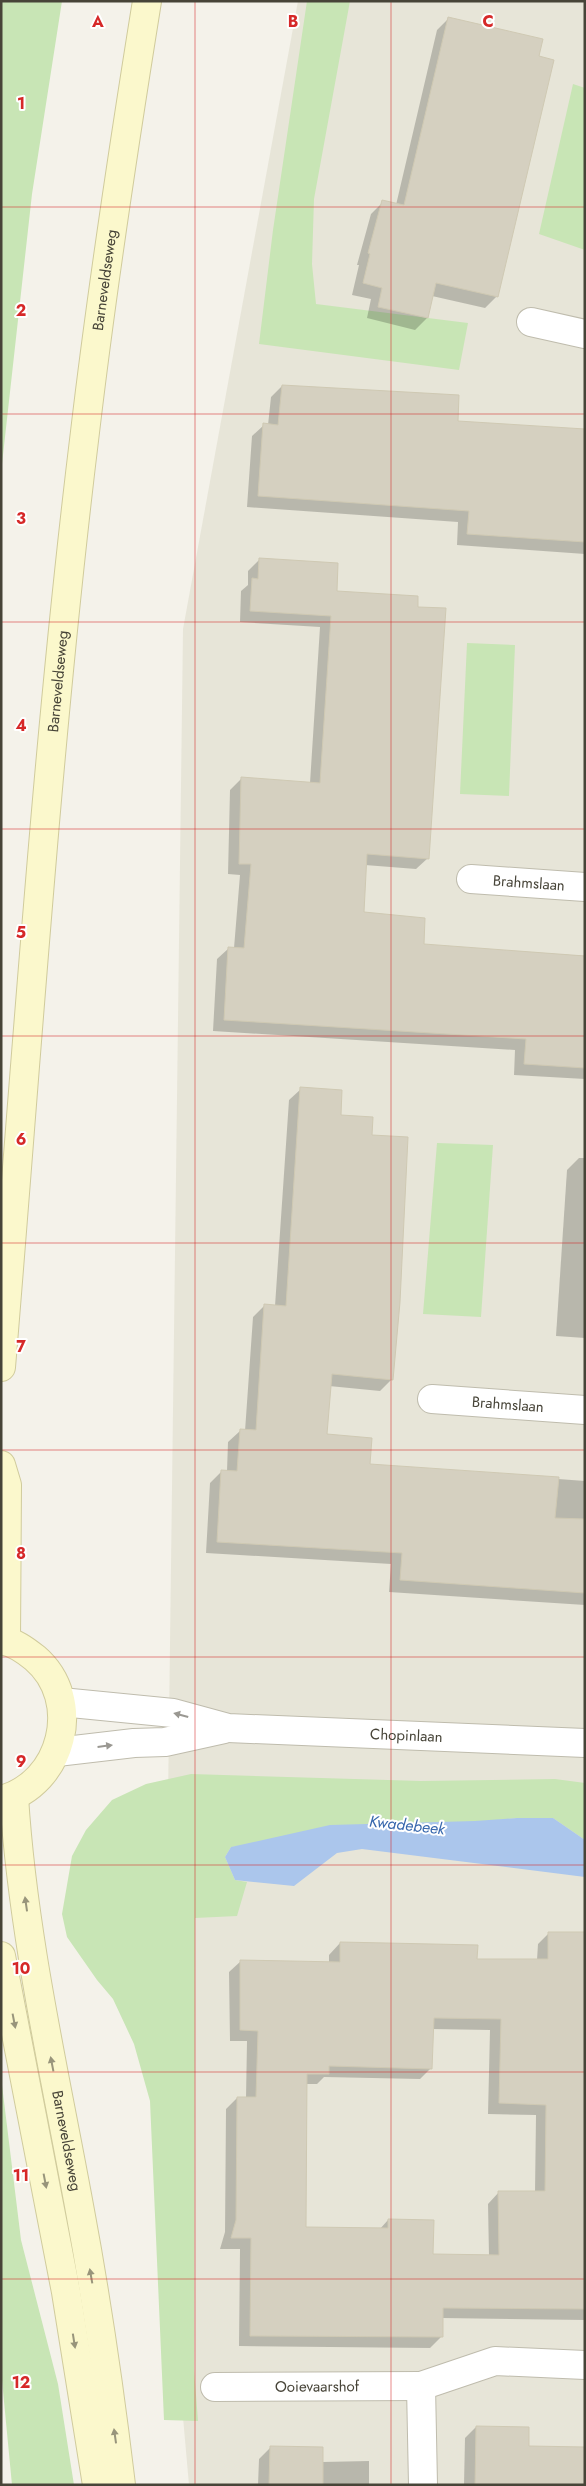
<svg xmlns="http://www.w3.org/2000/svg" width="586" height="2486" font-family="Jost,sans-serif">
	<rect width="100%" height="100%" fill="#f4f2ea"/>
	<!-- residential -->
	<path fill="#e7e5d8" d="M298,1H585V2485H189L163,2191L183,629Z"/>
	<!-- green -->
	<g fill="#c8e5b5">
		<path d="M1,1H62L32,194L1,473Z"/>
		<path d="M307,1H350L314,199L312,264L316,304L468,323L459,370L259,344L273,230Z"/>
		<path d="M573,84L585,88V250L539,234Z"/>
		<path d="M467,643L515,645L509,796L460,794Z"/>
		<path d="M437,1143L493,1145L481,1317L423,1314Z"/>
		<path d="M191,1774L421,1781L555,1779L585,1783V1840L553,1818H517L231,1847L225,1857L235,1880L247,1882L237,1916L195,1918L194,2369L198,2421L164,2420L150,2101L134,2044L113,1999L97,1980L67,1937L62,1914L72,1856L86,1830L112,1800L146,1784Z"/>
		<path d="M1,2077L21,2240L58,2384L74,2485H12L1,2370Z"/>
	</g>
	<!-- water -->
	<path fill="#abc6ec" d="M517,1818H553L585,1840V1877L362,1849L337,1853L294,1886L235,1880L225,1857L231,1847L330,1825L475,1821Z"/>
	<!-- shadow -->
	<g fill="#0003" fill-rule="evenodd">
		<path d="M449,18L497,296L485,308L432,296L427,318L415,330L367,318L371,299L352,295L359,265H357L371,214L383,202L396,205L437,30Z"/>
		<path d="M282,386L456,422L585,431V554L457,545L458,522L247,507L252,436L264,425H268L271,397Z"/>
		<path d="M260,559L336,592L428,858L416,869L365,865L363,913L422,945L585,956V1079L514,1075L515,1050L213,1031L217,959L229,948H234L240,875L228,874L230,790L241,779L310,783L320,627L240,622L241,591L248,585V571Z"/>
		<path d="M301,1089L370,1137L392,1379L380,1391L329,1386L326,1436L369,1465L585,1481V1605L389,1592L391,1564L206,1553L210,1483L222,1471H227L228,1442L240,1431H245L253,1317L265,1305L275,1306L289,1100Z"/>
		<path d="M579,1158H585V1338L556,1336L567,1170Z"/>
		<path d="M549,1933H585V2320L442,2318L441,2337L430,2348L239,2346L240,2249H220L225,2232L226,2109L237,2098H246L247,2041H230L229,1972L241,1961L329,1963V1955L340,1943L476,1960H537L538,1944ZM432,2029L490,2030L488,2114L536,2115L535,2192H499L488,2204L489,2256L432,2255L388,2220L379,2230L305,2228L306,2084H317L324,2077L420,2079L431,2068Z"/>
		<path d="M476,2427L527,2447L585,2485H464L465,2438Z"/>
		<path d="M270,2448L322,2462L369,2461V2485H258L259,2459Z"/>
	</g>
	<!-- building -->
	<g fill="#d5d0c0" stroke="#cfc9b3" fill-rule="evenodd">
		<path d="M448,17L543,39L539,56L554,60L498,297L436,283L428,318L378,307L382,288L363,283L370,254L368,253L382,200L404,205Z"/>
		<path d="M282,385L459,395L458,421L585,429V542L467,534L469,511L258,496L263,423L278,425Z"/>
		<path d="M259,558L338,563L337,591L418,596V607L446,608L429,859L367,854L364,912L425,918L424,944L585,956V1068L524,1064L526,1039L224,1020L228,947L244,948L251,864H239L241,777L320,783L331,616L250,611L252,578L258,579Z"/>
		<path d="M300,1087L342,1090L341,1115L373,1117L372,1135L408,1137L400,1302L393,1380L332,1374L327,1434L372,1438L370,1464L559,1477L555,1518L585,1519V1593L400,1580L402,1553L217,1542L221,1470L237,1471L240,1429L256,1430L264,1304L286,1306Z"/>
		<path d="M548,1932H585V2309L443,2308V2337L250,2336L251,2238H231L236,2220L237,2097H256L258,2031L240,2030V1960L340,1962V1942L478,1945L477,1959H548ZM434,2018L501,2019L499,2103L546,2105L545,2191H498L499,2255L433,2254L434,2220L388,2219V2228L306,2227L307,2074H329V2066L432,2069Z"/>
		<path d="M476,2426L529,2427V2446L585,2447V2485H475Z"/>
		<path d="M270,2446L323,2447V2485H269Z"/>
	</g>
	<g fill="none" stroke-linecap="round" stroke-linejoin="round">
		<defs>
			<g id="minor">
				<path d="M531,322L585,334"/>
				<path id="s1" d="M471,879L585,887"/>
				<path id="s2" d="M432,1399L585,1410"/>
				<path id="s3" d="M215,2387L421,2386"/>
				<path d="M423,2485L421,2386L495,2361L585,2365"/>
			</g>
			<g id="tertiary">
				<path id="s4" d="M61,1702L173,1713L228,1728L585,1743"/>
				<path d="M57,1752L134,1743L165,1742L224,1729"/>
			</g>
			<g id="secondary">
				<path id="s5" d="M1,1367C27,1055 47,742 85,432C102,288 124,144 147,1"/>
				<path d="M1,1465L7,1485L6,1641"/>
				<path d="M1,1640C14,1642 25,1650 35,1658C84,1700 63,1784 1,1800"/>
				<path id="s6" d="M14,1797C23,1937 55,2074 80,2211C97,2302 110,2393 121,2485"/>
				<path d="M1,1956L66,2292L97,2485"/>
			</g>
		</defs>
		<!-- minor casing -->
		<use href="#minor" stroke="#bfbcad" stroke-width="30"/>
		<!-- tertiary casing -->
		<use href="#tertiary" stroke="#bfbcad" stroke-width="30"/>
		<!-- secondary casing -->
		<use href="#secondary" stroke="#d0cb9c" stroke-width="30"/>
		<!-- minor -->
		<use href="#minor" stroke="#fff" stroke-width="28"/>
		<!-- tertiary -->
		<use href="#tertiary" stroke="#fff" stroke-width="28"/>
		<!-- secondary -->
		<use href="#secondary" stroke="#fbf8cc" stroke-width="28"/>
	</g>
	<!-- one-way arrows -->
	<defs><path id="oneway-solid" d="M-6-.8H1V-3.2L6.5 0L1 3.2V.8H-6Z" transform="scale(1.25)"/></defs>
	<g fill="#9a9892">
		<use href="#oneway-solid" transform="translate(181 1715) rotate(-165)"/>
		<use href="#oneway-solid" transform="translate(105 1746) rotate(-7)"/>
	</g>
	<g fill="#98957b">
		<use href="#oneway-solid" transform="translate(26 1904) rotate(-98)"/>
		<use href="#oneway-solid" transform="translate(14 2021) rotate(79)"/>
		<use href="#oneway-solid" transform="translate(52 2064) rotate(-101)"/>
		<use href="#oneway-solid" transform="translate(45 2181) rotate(79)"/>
		<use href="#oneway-solid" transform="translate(91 2276) rotate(-100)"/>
		<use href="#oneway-solid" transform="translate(74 2341) rotate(81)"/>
		<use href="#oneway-solid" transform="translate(115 2436) rotate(-98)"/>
	</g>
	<!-- grid -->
	<path fill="none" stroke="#d62828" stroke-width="1" stroke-opacity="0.55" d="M195,1V2485M391,1V2485M1,207H585M1,414H585M1,622H585M1,829H585M1,1036H585M1,1243H585M1,1450H585M1,1657H585M1,1865H585M1,2072H585M1,2279H585"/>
	<g text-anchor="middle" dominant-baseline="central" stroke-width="4" stroke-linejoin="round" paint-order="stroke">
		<!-- street labels -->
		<g font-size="15" fill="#474438" stroke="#fff">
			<text stroke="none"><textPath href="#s5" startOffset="1092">Barneveldseweg</textPath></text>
			<text stroke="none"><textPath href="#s5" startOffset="688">Barneveldseweg</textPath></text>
			<text stroke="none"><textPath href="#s1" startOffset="58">Brahmslaan</textPath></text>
			<text stroke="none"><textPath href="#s2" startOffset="76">Brahmslaan</textPath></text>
			<text stroke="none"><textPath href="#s4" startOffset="348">Chopinlaan</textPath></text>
			<text stroke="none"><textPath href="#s6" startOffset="348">Barneveldseweg</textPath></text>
			<text stroke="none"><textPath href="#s3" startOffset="102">Ooievaarshof</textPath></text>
		</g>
		<!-- water labels -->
		<g font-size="16" font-style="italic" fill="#3868ad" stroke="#fff">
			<text transform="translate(407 1825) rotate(6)">Kwadebeek</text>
		</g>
	</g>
	<g font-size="16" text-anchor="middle" font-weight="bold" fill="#d62828" stroke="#fff" stroke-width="4" stroke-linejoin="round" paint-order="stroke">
		<text x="98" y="27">A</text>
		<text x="293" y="27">B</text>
		<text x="488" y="27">C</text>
		<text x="21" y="109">1</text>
		<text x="21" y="316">2</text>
		<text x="21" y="524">3</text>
		<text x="21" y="731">4</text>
		<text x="21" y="938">5</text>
		<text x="21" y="1145">6</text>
		<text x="21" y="1352">7</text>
		<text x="21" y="1559">8</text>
		<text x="21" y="1767">9</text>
		<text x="21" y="1974">10</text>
		<text x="21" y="2181">11</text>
		<text x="21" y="2388">12</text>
	</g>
	<!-- border -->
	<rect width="586" height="2486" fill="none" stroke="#474438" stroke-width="5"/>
</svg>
